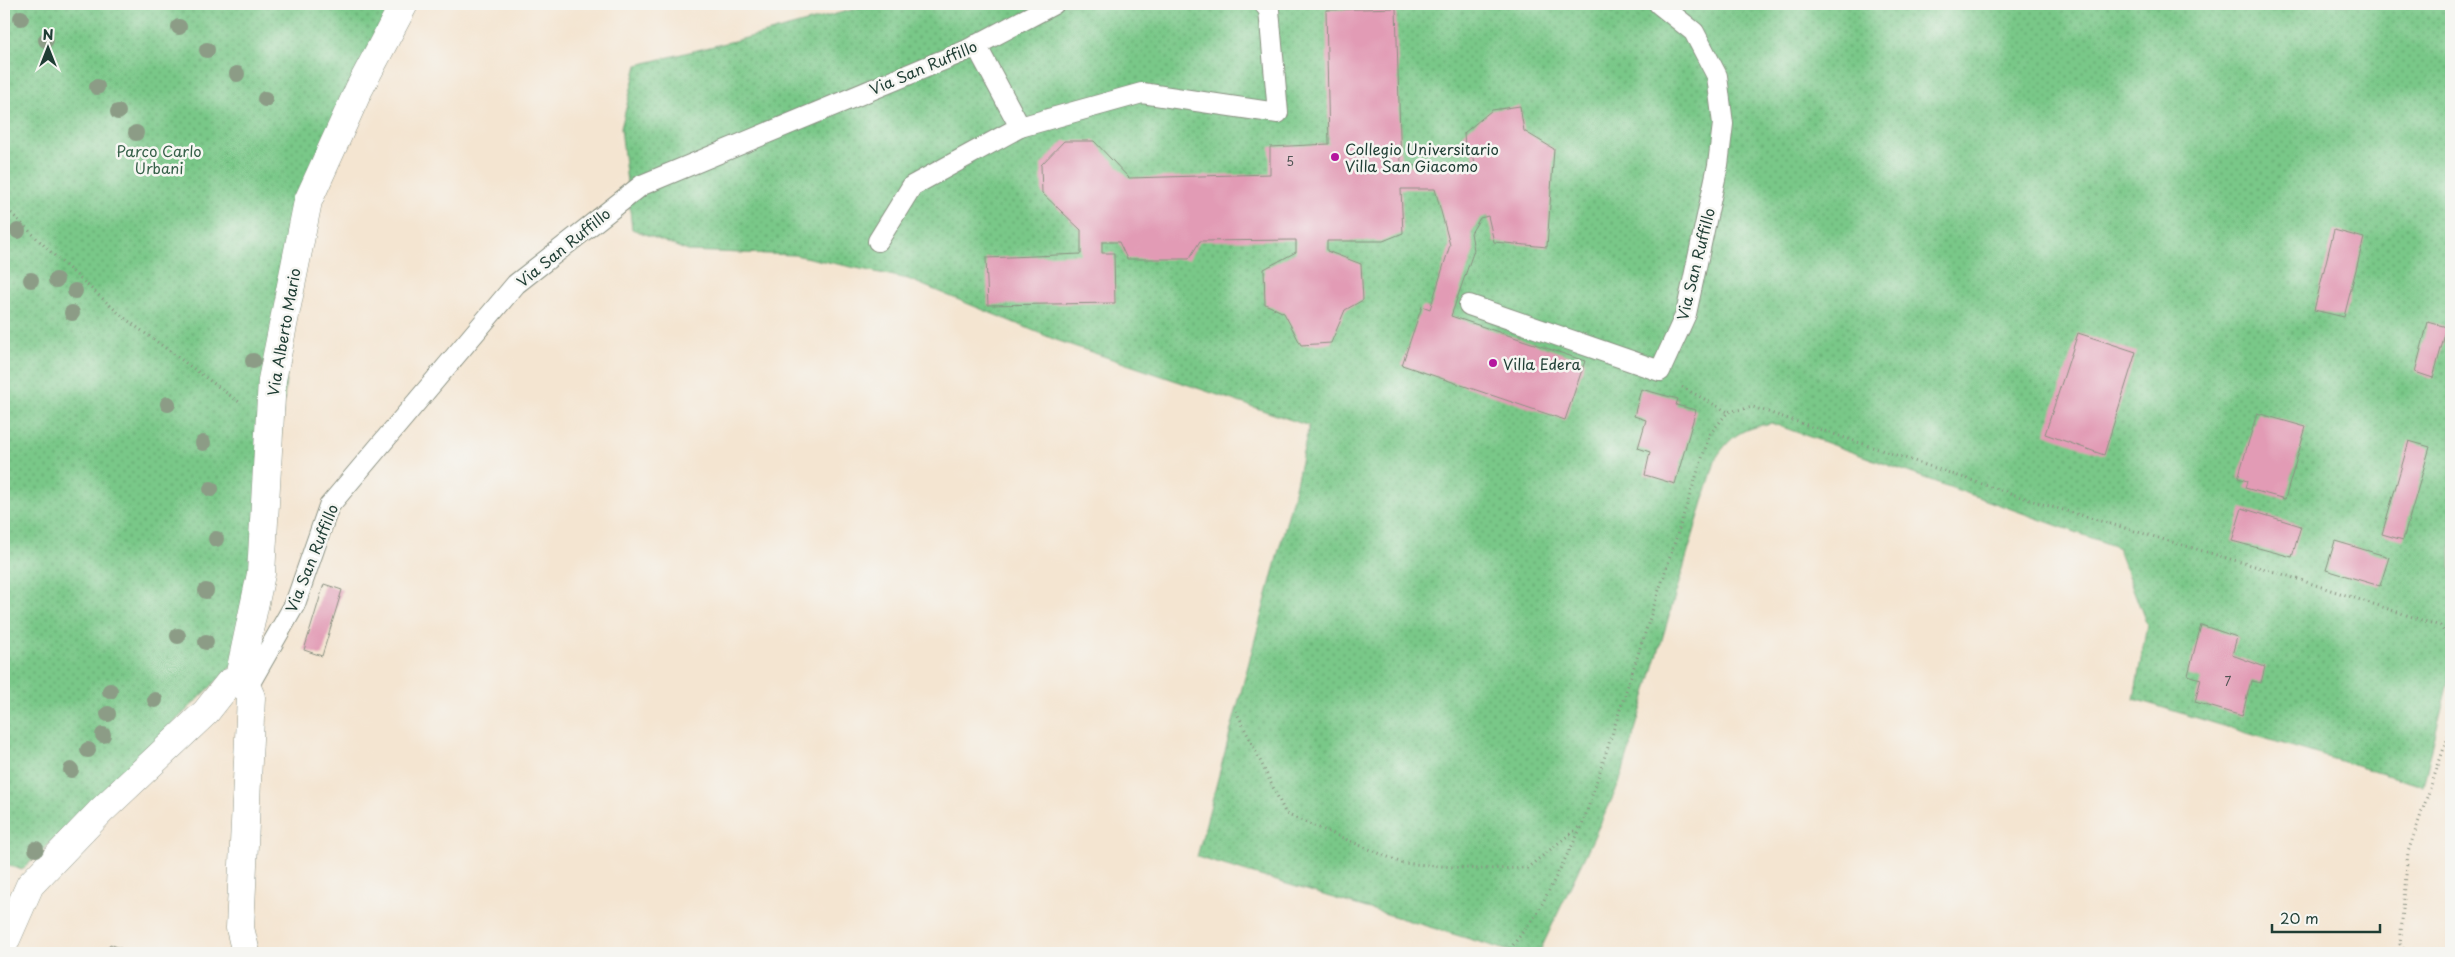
<svg xmlns="http://www.w3.org/2000/svg" width="2455" height="957" font-family="'Playpen Sans',sans-serif">
	<defs>
		<pattern id="park-dots" width="8" height="8" patternUnits="userSpaceOnUse" patternTransform="scale(1.25)"><rect width="8" height="8" fill="#79c888"/><path d="M2 2h.1M6 6h.1" fill="none" stroke="#63a470" stroke-width="1.8" stroke-linecap="round"/></pattern>
	</defs>
	<rect width="100%" height="100%" fill="#f6f6f2"/>
	<filter id="ink" filterUnits="userSpaceOnUse"><feTurbulence type="fractalNoise" baseFrequency=".02" numOctaves="2"/><feDisplacementMap in="SourceGraphic" scale="10" xChannelSelector="R" yChannelSelector="G"/><feConvolveMatrix kernelMatrix="1 2 1 2 8 2 1 2 1" color-interpolation-filters="sRGB"/></filter>
	<filter id="wash" filterUnits="userSpaceOnUse"><feTurbulence type="fractalNoise" baseFrequency=".0096" numOctaves="4" result="noise"/><feDisplacementMap in="SourceGraphic" scale="20" xChannelSelector="R" yChannelSelector="G"/><feGaussianBlur stdDeviation="1.12" result="paint"/><feColorMatrix in="noise" values="0 0 0 0 0 0 0 0 0 0 0 0 0 0 0 0 0 1.4 0 .05"/><feComposite in="paint" operator="in"/></filter>
	<g filter="url(#wash)">
		<rect width="100%" height="100%" fill="#f4e5d1"/>
		<!-- park -->
		<g fill="url(#park-dots)" stroke="#4c825e">
			<path d="M4,4H404L300,239L260,639L22,870L4,863Z"/>
			<path d="M873,4H2451V670L2423,786L2134,699L2147,625L2117,547L1771,423C1743,429 1733,433 1716,458L1619,784L1539,953H1516L1197,857L1293,497L1309,426L1056,340L908,279L795,255L688,251L632,229L621,128L637,65L766,33Z"/>
		</g>
		<g id="blocks">
			<!-- building -->
			<g fill="#e29bb5">
				<path d="M1396,8L1401,166L1475,165L1472,147H1465L1464,133L1492,110L1520,106L1524,131L1554,149L1547,247L1494,242L1488,216L1480,218L1471,233L1474,250L1451,316L1585,361L1565,420L1402,365L1422,306L1430,309L1450,245L1435,189H1401L1403,233L1383,241H1327V251L1361,264L1363,300L1345,310L1331,343L1301,345L1284,313L1265,304L1264,269L1296,252V240L1200,241L1189,259H1127L1119,242H1102V253H1114L1115,303L988,305L986,258L1081,254V230L1042,193L1041,165L1064,141H1094L1129,178L1270,174V147L1329,144L1326,10Z"/>
				<path d="M2334,230L2364,238L2344,317L2314,310Z"/>
				<path d="M2428,322L2447,327L2433,378L2415,372Z"/>
				<path d="M2078,333L2136,352L2104,455L2045,434Z"/>
				<path d="M1641,389L1678,399L1676,405L1696,410L1675,484L1645,475L1650,452L1638,448L1646,420L1634,416Z"/>
				<path d="M2257,413L2306,427L2285,499L2245,488L2247,481L2238,478Z"/>
				<path d="M2409,441L2430,447L2403,540L2382,534Z"/>
				<path d="M2242,508L2301,526L2292,557L2232,541Z"/>
				<path d="M2335,541L2389,557L2380,586L2326,570Z"/>
				<path d="M324,584L342,590L322,656L304,650Z"/>
				<path d="M2201,625L2237,637L2232,655L2265,667L2261,683L2251,681L2242,716L2195,702L2201,679L2188,675Z"/>
				<path d="M110,944L132,953H106Z"/>
			</g>
		</g>
	</g>
	<g filter="url(#ink)">
		<use href="#blocks" fill-opacity="0" stroke="#8a9182" stroke-width="1"/>
		<g fill="none" stroke-linecap="round" stroke-linejoin="round">
			<defs>
				<g id="lane">
					<path d="M1020,127L1142,93L1278,113L1269,10L1264,4"/>
					<path d="M878,241L912,186L1020,127L976,45"/>
					<path d="M1469,305L1660,371L1686,314L1718,165L1723,124L1717,76L1694,32L1659,4"/>
					<path d="M247,688L295,604L329,506L516,284L642,185L965,51L1054,4"/>
				</g>
				<path id="street" d="M238,682L261,574L272,380L308,201L359,89L404,4"/>
				<path id="secondary" d="M4,944L30,885L101,811L206,712L229,683L238,682L247,688L251,697L240,928L246,953"/>
			</defs>
			<!-- lane casing -->
			<use href="#lane" stroke="#8a9182" stroke-width="22"/>
			<!-- street casing -->
			<use href="#street" stroke="#8a9182" stroke-width="29"/>
			<!-- secondary casing -->
			<use href="#secondary" stroke="#8a9182" stroke-width="29"/>
			<!-- path -->
			<g stroke="#8a9182" stroke-width="3" stroke-dasharray="1 4" stroke-linecap="butt">
				<path d="M4,206L56,257L123,317L239,402"/>
				<path d="M1682,387L1728,412"/>
				<path d="M1236,711L1286,814L1402,863L1478,869L1527,868L1579,827"/>
				<path d="M1507,953L1538,912L1582,826L1710,434L1728,412L1753,407L2039,503L2285,575L2440,626L2451,641"/>
				<path d="M2406,953L2400,944L2408,852L2451,728"/>
			</g>
			<!-- lane -->
			<use href="#lane" stroke="#fff" stroke-width="20"/>
			<!-- street -->
			<use href="#street" stroke="#fff" stroke-width="28"/>
			<!-- secondary -->
			<use href="#secondary" stroke="#fff" stroke-width="28"/>
		</g>
		<!-- trees -->
		<g fill="#8c9c86">
			<circle cx="21" cy="18" r="8"/>
			<circle cx="179" cy="27" r="8"/>
			<circle cx="46" cy="40" r="8"/>
			<circle cx="207" cy="50" r="8"/>
			<circle cx="237" cy="74" r="8"/>
			<circle cx="97" cy="87" r="8"/>
			<circle cx="265" cy="99" r="8"/>
			<circle cx="118" cy="112" r="8"/>
			<circle cx="136" cy="133" r="8"/>
			<circle cx="18" cy="231" r="8"/>
			<circle cx="31" cy="280" r="8"/>
			<circle cx="56" cy="280" r="8"/>
			<circle cx="75" cy="291" r="8"/>
			<circle cx="72" cy="313" r="8"/>
			<circle cx="253" cy="361" r="8"/>
			<circle cx="168" cy="404" r="8"/>
			<circle cx="203" cy="443" r="8"/>
			<circle cx="211" cy="489" r="8"/>
			<circle cx="216" cy="539" r="8"/>
			<circle cx="206" cy="591" r="8"/>
			<circle cx="178" cy="636" r="8"/>
			<circle cx="206" cy="642" r="8"/>
			<circle cx="110" cy="691" r="8"/>
			<circle cx="155" cy="700" r="8"/>
			<circle cx="108" cy="714" r="8"/>
			<circle cx="103" cy="735" r="8"/>
			<circle cx="88" cy="750" r="8"/>
			<circle cx="71" cy="770" r="8"/>
			<circle cx="36" cy="849" r="8"/>
		</g>
	</g>
	<!-- markers -->
	<g fill="#b5179e" stroke="#f6f6f2" stroke-width="2">
		<circle cx="1335" cy="157" r="5"/>
		<circle cx="1493" cy="363" r="5"/>
	</g>
	<g text-anchor="middle" dominant-baseline="central" stroke-width="5" stroke-linejoin="round" paint-order="stroke">
		<!-- number labels -->
		<g font-size="12" fill="#505454">
			<text x="1290" y="161">5</text>
			<text x="2228" y="681">7</text>
		</g>
		<!-- street labels -->
		<g font-size="15" fill="#1f3d34" stroke="#f6f6f2">
			<text transform="translate(923 67) rotate(-23)">Via San Ruffillo</text>
			<text transform="translate(563 247) rotate(-39)">Via San Ruffillo</text>
			<text transform="translate(1695 264) rotate(-76)">Via San Ruffillo</text>
			<text transform="translate(283 332) rotate(-80)">Via Alberto Mario</text>
			<text transform="translate(311 558) rotate(-68)">Via San Ruffillo</text>
		</g>
		<!-- poi labels -->
		<g font-size="15" fill="#1f3d34" stroke="#f6f6f2" text-anchor="start">
			<text x="1345" y="148">Collegio Universitario<tspan x="1345" dy="17">Villa San Giacomo</tspan></text>
			<text x="1503" y="363">Villa Edera</text>
		</g>
		<!-- park labels -->
		<g font-size="15" fill="#366049" stroke="#f6f6f2">
			<text x="159" y="150">Parco Carlo<tspan x="159" dy="17">Urbani</tspan></text>
		</g>
	</g>
	<!-- margin -->
	<rect width="2455" height="957" fill="none" stroke="#f6f6f2" stroke-width="20"/>
	<!-- north arrow -->
	<g transform="translate(48 48)" stroke="#f6f6f2" stroke-width="4" paint-order="stroke">
	<path d="M0-4L9 19L0 12L-9 19Z" fill="#1f3d34"/>
	<text y="-8" font-size="14" font-weight="bold" text-anchor="middle" fill="#1f3d34">N</text>
	</g>
	<!-- scale -->
	<path d="M2272 924v8h108v-8" fill="none" stroke="#1f3d34" stroke-width="2.5"/>
	<text x="2280" y="924" font-size="15" fill="#1f3d34" stroke="#f6f6f2" stroke-width="4" paint-order="stroke">20 m</text>
</svg>
